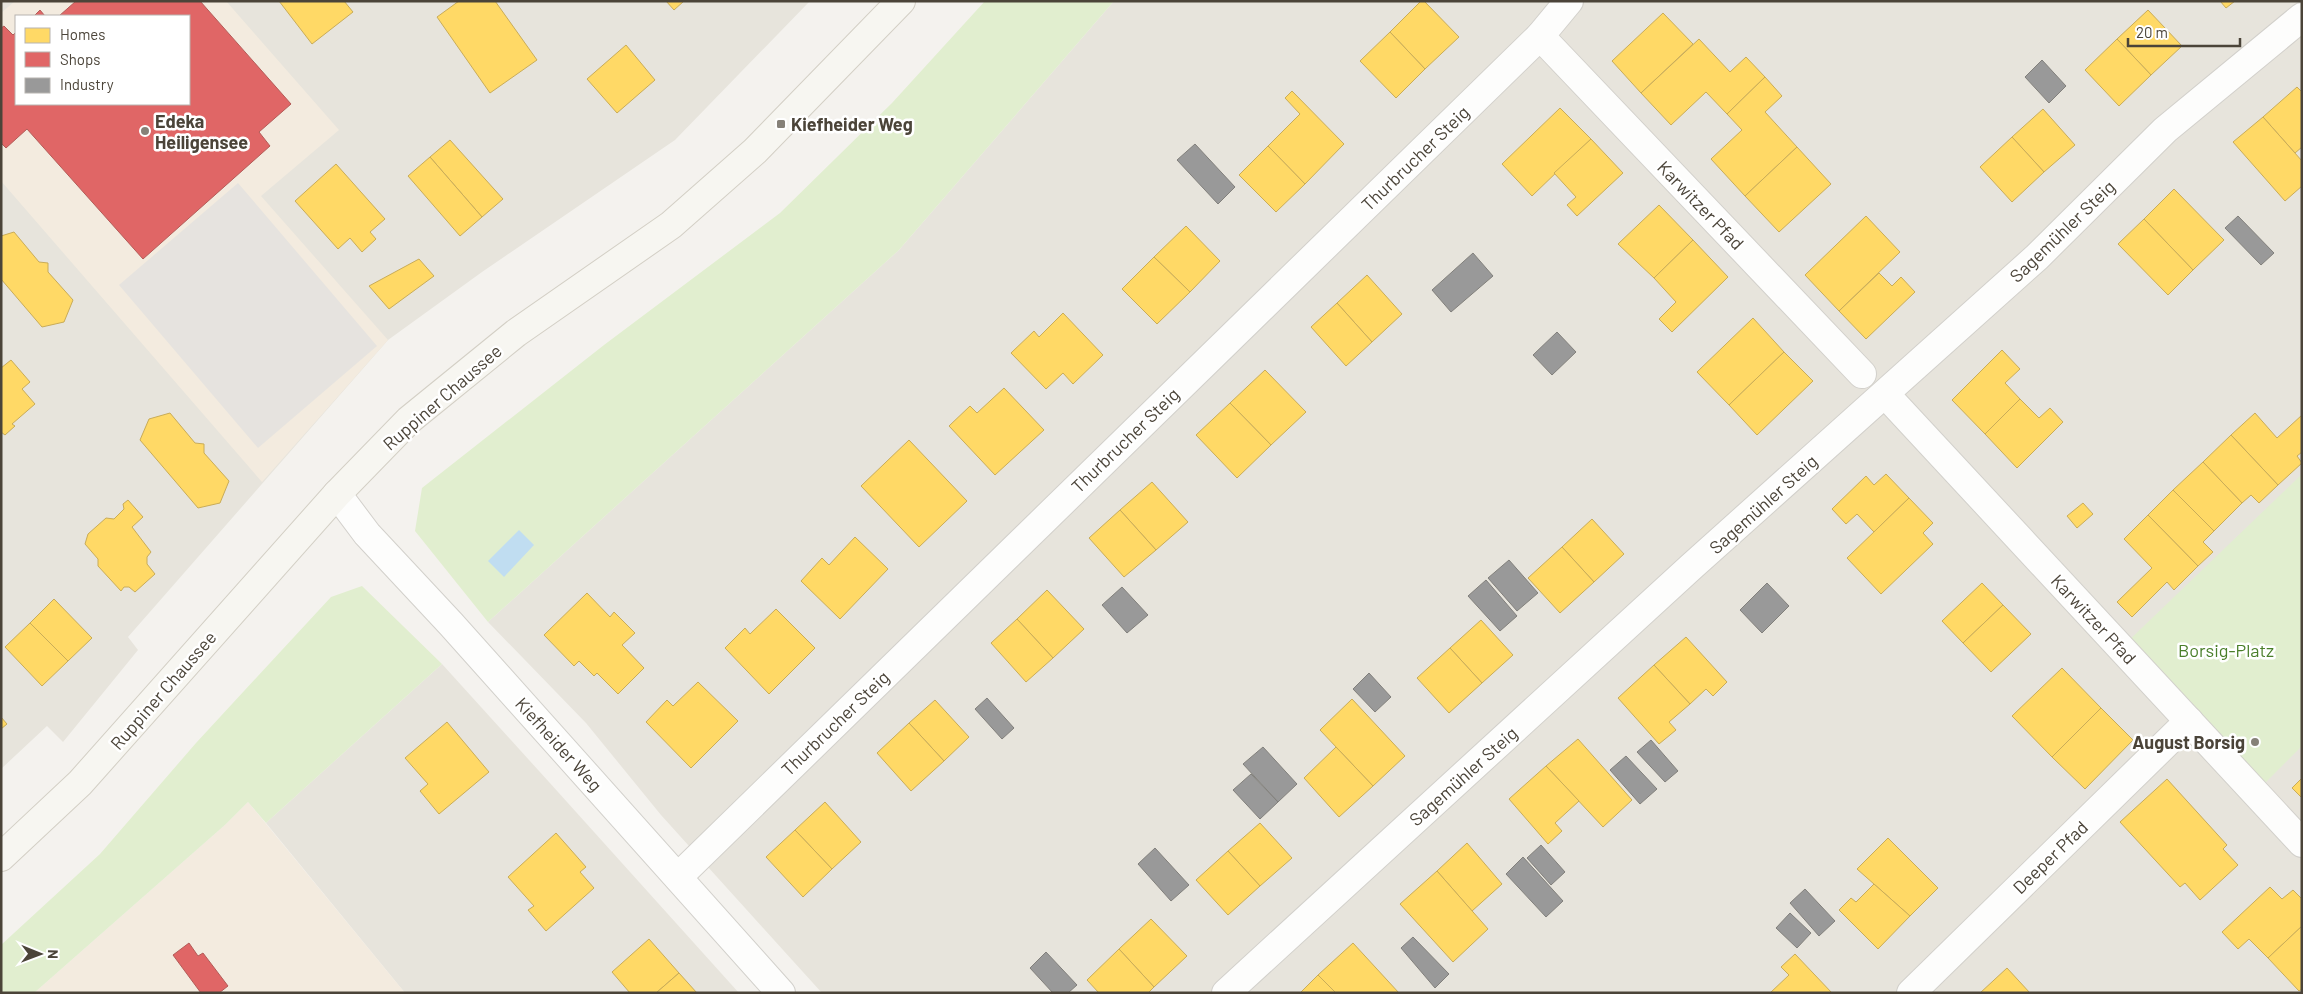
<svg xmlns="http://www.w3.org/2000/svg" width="2303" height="994" font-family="Barlow,sans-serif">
	<rect width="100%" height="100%" fill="#f4f2ee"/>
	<!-- residential -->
	<g fill="#e7e4dc" fill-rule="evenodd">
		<path d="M1,1H810L675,140L482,272L388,340L128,637L138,650L63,742L47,726L1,769ZM16,16H189V104H16Z"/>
		<path d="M1114,1H2302V993H822L661,815L586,723L488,622L899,250Z"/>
		<path d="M442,664L549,782L739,993H405L266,823Z"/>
	</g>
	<!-- commercial -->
	<g fill="#f3ebdf" fill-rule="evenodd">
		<path d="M15,1H226L339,130L261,196L388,340L262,482L1,181V13ZM16,16H189V104H16Z"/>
		<path d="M248,802L405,993H34L226,824Z"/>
	</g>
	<!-- green -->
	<g fill="#e1eecf">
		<path d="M985,1H1114L899,250L488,622L415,531L422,488L604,345L780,213L892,103Z"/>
		<path d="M2302,474V746L2255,793L2121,648Z"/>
		<path d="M362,586L442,664L266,823L248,802L226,824L34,993H1V945L100,854L196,743L331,597Z"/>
	</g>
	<!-- parking -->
	<path fill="#e6e3df" d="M238,183L377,346L258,448L119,285Z"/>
	<!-- water -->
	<path fill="#c0ddf1" d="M519,530L534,545L504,577L488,561Z"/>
	<!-- homes -->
	<g fill="#ffd966" stroke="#c9ac58">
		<path d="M279,1H344L353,12L312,44Z"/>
		<path d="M459,1H495L537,60L490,93L437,17Z"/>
		<path d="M666,1H684L674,10Z"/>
		<path d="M1421,1H1424L1459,37L1425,69L1390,32Z"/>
		<path d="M2220,1H2235L2226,8Z"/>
		<path d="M2148,10L2182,46L2151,75L2117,39Z"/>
		<path d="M1663,13L1693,44L1641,93L1612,61Z"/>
		<path d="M1390,32L1425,69L1396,98L1360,61Z"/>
		<path d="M1699,39L1730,72L1746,57L1765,77L1727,114L1706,92L1671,125L1641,93Z"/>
		<path d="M2117,39L2151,75L2119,106L2085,70Z"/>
		<path d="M626,45L655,80L617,113L587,79Z"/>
		<path d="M1765,77L1782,96L1765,112L1797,147L1745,196L1711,159L1742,130L1727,114Z"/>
		<path d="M2297,87L2302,92V147L2295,153L2263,117Z"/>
		<path d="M1292,91L1344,144L1305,184L1268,146L1300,114L1285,98Z"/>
		<path d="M1560,108L1591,139L1532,196L1502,164Z"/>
		<path d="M2043,109L2075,145L2044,172L2012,137Z"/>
		<path d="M2263,117L2302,161V186L2285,201L2233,142Z"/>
		<path d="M2012,137L2044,172L2012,202L1980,167Z"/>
		<path d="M1591,139L1623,173L1577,216L1567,205L1576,197L1554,173Z"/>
		<path d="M450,140L503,199L482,217L430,157Z"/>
		<path d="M1268,146L1305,184L1276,212L1239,175Z"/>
		<path d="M1797,147L1831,184L1779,232L1745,196Z"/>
		<path d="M430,157L482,217L460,236L408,176Z"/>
		<path d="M336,164L385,219L370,232L376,239L362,252L350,238L338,249L295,201Z"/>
		<path d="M2174,189L2224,240L2193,270L2144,219Z"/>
		<path d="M1659,205L1693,240L1654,278L1618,244Z"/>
		<path d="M1866,216L1900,252L1839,311L1805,275Z"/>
		<path d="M2144,219L2193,270L2168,295L2118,244Z"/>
		<path d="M1186,226L1220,261L1190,292L1154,257Z"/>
		<path d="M14,232L39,262L48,263V272L73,300L64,322L42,327L1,279V236Z"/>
		<path d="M1693,240L1728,277L1672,332L1659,319L1676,302L1654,278Z"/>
		<path d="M1154,257L1190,292L1157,324L1122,289Z"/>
		<path d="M419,259L434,276L389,309L369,286Z"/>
		<path d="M1879,273L1892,286L1901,277L1915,292L1866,339L1839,311Z"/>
		<path d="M1367,275L1402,314L1372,342L1337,303Z"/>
		<path d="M1337,303L1372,342L1346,366L1311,327Z"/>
		<path d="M1063,313L1103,355L1073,384L1063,373L1046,389L1011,353L1034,331L1039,337Z"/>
		<path d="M1753,318L1784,352L1729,405L1697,372Z"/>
		<path d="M2002,350L2020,369L2005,383L2020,399L1985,434L1952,400Z"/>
		<path d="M1784,352L1813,381L1757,435L1729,405Z"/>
		<path d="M11,360L30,382L22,389L35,404L12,424L15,426L5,435L1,432V368Z"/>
		<path d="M1265,370L1306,412L1271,445L1230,403Z"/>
		<path d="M1004,388L1044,430L995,475L949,426L970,406L977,413Z"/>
		<path d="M2020,399L2039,418L2050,408L2063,422L2017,468L1985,434Z"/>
		<path d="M1230,403L1271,445L1237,478L1196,435Z"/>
		<path d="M170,413L195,443L204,444V453L229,481L220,503L198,508L140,440L149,419Z"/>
		<path d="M2255,413L2277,438L2302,415V452L2297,456L2302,463L2278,485L2231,435Z"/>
		<path d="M2231,435L2278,485L2259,503L2251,495L2242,503L2203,462Z"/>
		<path d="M909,440L967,501L919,547L861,486Z"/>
		<path d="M2203,462L2242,503L2214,531L2173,490Z"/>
		<path d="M1886,474L1909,498L1874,532L1857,514L1846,524L1832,509L1866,476L1874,485Z"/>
		<path d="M1152,482L1188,522L1156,550L1120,510Z"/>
		<path d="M2173,490L2214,531L2203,542L2213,552L2198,566L2148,515Z"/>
		<path d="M1909,498L1933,523L1923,533L1933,544L1881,594L1847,558Z"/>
		<path d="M128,500L143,517L132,527L151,552L147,557V564L155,574L135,592L129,587H124L121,591L98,566V559L85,544L88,534L106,518L114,519L124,509L123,504Z"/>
		<path d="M2083,503L2093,514L2077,528L2067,516Z"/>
		<path d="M1120,510L1156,550L1124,577L1089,538Z"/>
		<path d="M2148,515L2198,566L2174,590L2167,582L2132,617L2117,602L2152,568L2124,539Z"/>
		<path d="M1592,519L1624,554L1594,582L1562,547Z"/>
		<path d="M855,537L888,569L840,619L801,581L822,558L829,565Z"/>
		<path d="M1562,547L1594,582L1560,613L1528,578Z"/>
		<path d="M1982,583L2003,605L1963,643L1942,621Z"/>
		<path d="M1047,590L1084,629L1053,658L1017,619Z"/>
		<path d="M587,593L610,617L614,612L635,633L622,645L644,668L618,694L597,673L594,676L579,661L574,666L544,635Z"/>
		<path d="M54,599L92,638L68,661L30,623Z"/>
		<path d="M2003,605L2031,634L1991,672L1963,643Z"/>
		<path d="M776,609L815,648L769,694L725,648L745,628L750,634Z"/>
		<path d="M1017,619L1053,658L1026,682L991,643Z"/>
		<path d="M1481,620L1513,655L1482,683L1450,648Z"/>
		<path d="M30,623L68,661L42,686L5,647Z"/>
		<path d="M1686,637L1727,682L1713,696L1706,689L1690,704L1654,665Z"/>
		<path d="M1450,648L1482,683L1449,713L1417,678Z"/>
		<path d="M1654,665L1690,704L1669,722L1676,730L1659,744L1618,698Z"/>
		<path d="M2062,668L2101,708L2052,757L2012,716Z"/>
		<path d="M698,682L738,721L691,768L646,722L667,700L673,706Z"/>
		<path d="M1352,699L1405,756L1373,786L1320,730Z"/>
		<path d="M935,700L969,737L944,761L909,723Z"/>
		<path d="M2101,708L2133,740L2085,789L2052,757Z"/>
		<path d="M1,717L7,724L1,729Z"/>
		<path d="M447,722L489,772L439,814L420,791L428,784L405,758Z"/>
		<path d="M909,723L944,761L911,791L877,753Z"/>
		<path d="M1578,739L1632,800L1603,827L1546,766Z"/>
		<path d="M1336,747L1373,786L1339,817L1304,778Z"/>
		<path d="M1546,766L1579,801L1555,823L1562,831L1548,844L1509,799Z"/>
		<path d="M2302,778V798L2292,788Z"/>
		<path d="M2167,779L2227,845L2223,849L2238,865L2200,900L2185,883L2180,887L2120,822Z"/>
		<path d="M825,802L861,842L832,869L795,830Z"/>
		<path d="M1260,823L1292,858L1260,886L1228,851Z"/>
		<path d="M795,830L832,869L803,897L766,857Z"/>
		<path d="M556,833L586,867L580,872L594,888L546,931L528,910L534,906L508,877Z"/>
		<path d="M1888,838L1938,888L1910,916L1857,869Z"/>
		<path d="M1467,843L1502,884L1472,911L1437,871Z"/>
		<path d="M1228,851L1260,886L1228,915L1196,880Z"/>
		<path d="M1437,871L1488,929L1453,962L1400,904Z"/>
		<path d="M1874,884L1910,916L1878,949L1839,910L1851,898L1856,902Z"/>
		<path d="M2270,887L2282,899L2293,890L2302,899V926L2268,958L2249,939L2238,949L2222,932Z"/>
		<path d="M1151,919L1187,956L1154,987L1119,949Z"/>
		<path d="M2302,926V989L2299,991L2268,958Z"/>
		<path d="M649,939L679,973L656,993H630L612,972Z"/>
		<path d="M1353,943L1399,993H1336L1318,975Z"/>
		<path d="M1119,949L1154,987L1148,993H1099L1087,980Z"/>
		<path d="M1795,954L1832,993H1770L1789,975L1781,967Z"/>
		<path d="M2007,968L2030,993H1980Z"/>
		<path d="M679,973L697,993H656Z"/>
		<path d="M1318,975L1336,993H1300Z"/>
	</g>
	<!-- shops -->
	<g fill="#e06666" stroke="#b35c58">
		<path d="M76,1H200L291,104L259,132L270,146L143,259L27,129L6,148L1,143V28L4,26L13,35L16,32V104H189V16H59Z"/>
		<path d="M40,10L45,16H34Z"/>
		<path d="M189,943L198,956L203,953L228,986L219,993H201L173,955Z"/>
	</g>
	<!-- industry -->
	<g fill="#999" stroke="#82807c">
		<path d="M2042,60L2066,86L2049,103L2025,77Z"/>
		<path d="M1195,144L1235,187L1218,204L1177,160Z"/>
		<path d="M2238,216L2274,253L2261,265L2225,228Z"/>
		<path d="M1473,253L1493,276L1451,312L1432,290Z"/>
		<path d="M1557,332L1576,352L1552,375L1533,355Z"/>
		<path d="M1509,560L1538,593L1517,611L1488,578Z"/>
		<path d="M1486,580L1517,616L1500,631L1468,596Z"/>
		<path d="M1767,583L1789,606L1762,633L1740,610Z"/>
		<path d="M1122,587L1148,615L1127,633L1102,605Z"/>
		<path d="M1369,673L1391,697L1375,712L1353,689Z"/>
		<path d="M987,698L1014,728L1002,739L975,709Z"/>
		<path d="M1651,740L1678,771L1665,782L1637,752Z"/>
		<path d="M1263,747L1297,784L1278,802L1243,764Z"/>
		<path d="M1626,756L1657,789L1640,804L1610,770Z"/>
		<path d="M1251,774L1278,802L1260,819L1233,790Z"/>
		<path d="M1541,845L1565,872L1551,885L1527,858Z"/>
		<path d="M1155,848L1189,885L1171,901L1138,864Z"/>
		<path d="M1523,857L1563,901L1546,917L1506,874Z"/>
		<path d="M1805,889L1835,921L1819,936L1790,903Z"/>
		<path d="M1790,913L1811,933L1797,948L1776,928Z"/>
		<path d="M1413,937L1449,974L1435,988L1401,948Z"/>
		<path d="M1046,952L1077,985L1068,993H1053L1030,968Z"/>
	</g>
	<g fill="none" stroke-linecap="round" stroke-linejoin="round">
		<defs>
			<g id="street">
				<path d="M1540,36L1862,374"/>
				<path d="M1886,395L2302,843"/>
				<path d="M337,494L367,534L451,624L781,993"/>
				<path d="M678,877L1540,36L1569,1"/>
				<path d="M1226,993L1691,567L2037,257L2165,130L2302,17"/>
				<path d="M1911,993L2189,721"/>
			</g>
			<path id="secondary" d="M1,857L80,783L337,494L409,420L516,333L671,225L755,151L901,1"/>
		</defs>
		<!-- street casing -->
		<use href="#street" stroke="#d2d0cb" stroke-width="30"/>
		<!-- secondary casing -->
		<use href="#secondary" stroke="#d3cfc5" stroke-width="30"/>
		<!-- street -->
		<use href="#street" stroke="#fdfdfc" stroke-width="28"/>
		<!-- secondary -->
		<use href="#secondary" stroke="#f7f6f1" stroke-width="28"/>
	</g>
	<!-- markers -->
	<g fill="#868178" stroke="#fff" stroke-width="2">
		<rect x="776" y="119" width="10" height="10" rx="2.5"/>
		<circle cx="145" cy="131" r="5"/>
		<circle cx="2255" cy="742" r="5"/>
	</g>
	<g text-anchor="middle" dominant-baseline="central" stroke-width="5" stroke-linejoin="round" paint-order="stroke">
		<!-- poi labels -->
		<g font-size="18" font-weight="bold" fill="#4b4439" stroke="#fff" text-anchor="start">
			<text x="155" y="121">Edeka<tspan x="155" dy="21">Heiligensee</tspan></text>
			<text x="791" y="124">Kiefheider Weg</text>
			<text x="2245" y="742" text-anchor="end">August Borsig</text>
		</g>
		<!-- street labels -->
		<g font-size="18" fill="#4b4439" stroke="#fff">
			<text transform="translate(1415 158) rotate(-44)">Thurbrucher Steig</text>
			<text transform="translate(1701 205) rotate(46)">Karwitzer Pfad</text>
			<text transform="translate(2062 231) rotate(-44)">Sagemühler Steig</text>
			<text transform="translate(442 397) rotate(-41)">Ruppiner Chaussee</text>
			<text transform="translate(1125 440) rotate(-44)">Thurbrucher Steig</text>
			<text transform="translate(1763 504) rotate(-42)">Sagemühler Steig</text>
			<text transform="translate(2094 619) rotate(47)">Karwitzer Pfad</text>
			<text transform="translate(163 690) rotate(-49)">Ruppiner Chaussee</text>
			<text transform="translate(835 723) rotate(-44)">Thurbrucher Steig</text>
			<text transform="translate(559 744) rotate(48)">Kiefheider Weg</text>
			<text transform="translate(1463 776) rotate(-42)">Sagemühler Steig</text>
			<text transform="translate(2050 857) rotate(-44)">Deeper Pfad</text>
		</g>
		<!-- park labels -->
		<g font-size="18" fill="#4a7f2a" stroke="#fff">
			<text x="2226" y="650">Borsig-Platz</text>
		</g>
	</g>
	<!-- border -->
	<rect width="2303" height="994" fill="none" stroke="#4b4439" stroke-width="5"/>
	<!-- legend -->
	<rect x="15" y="15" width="175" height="90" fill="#ffffff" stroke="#b7b4b0"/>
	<rect x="25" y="28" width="25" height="15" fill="#ffd966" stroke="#b7b4b0"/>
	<text x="60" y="40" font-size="15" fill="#4b4439">Homes</text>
	<rect x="25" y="52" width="25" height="15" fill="#e06666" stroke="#b7b4b0"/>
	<text x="60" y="65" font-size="15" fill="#4b4439">Shops</text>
	<rect x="25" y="78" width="25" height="15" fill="#999999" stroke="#b7b4b0"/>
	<text x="60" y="90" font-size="15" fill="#4b4439">Industry</text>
	<!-- north arrow -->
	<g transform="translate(40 954) rotate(91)" stroke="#ffffff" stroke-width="4" paint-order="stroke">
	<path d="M0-4L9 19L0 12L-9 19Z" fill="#4b4439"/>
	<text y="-8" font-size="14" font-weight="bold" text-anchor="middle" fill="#4b4439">N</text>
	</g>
	<!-- scale -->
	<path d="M2128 38v8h112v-8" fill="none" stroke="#4b4439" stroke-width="2.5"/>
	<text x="2136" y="38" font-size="15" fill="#4b4439" stroke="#ffffff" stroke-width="4" paint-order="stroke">20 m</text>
</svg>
